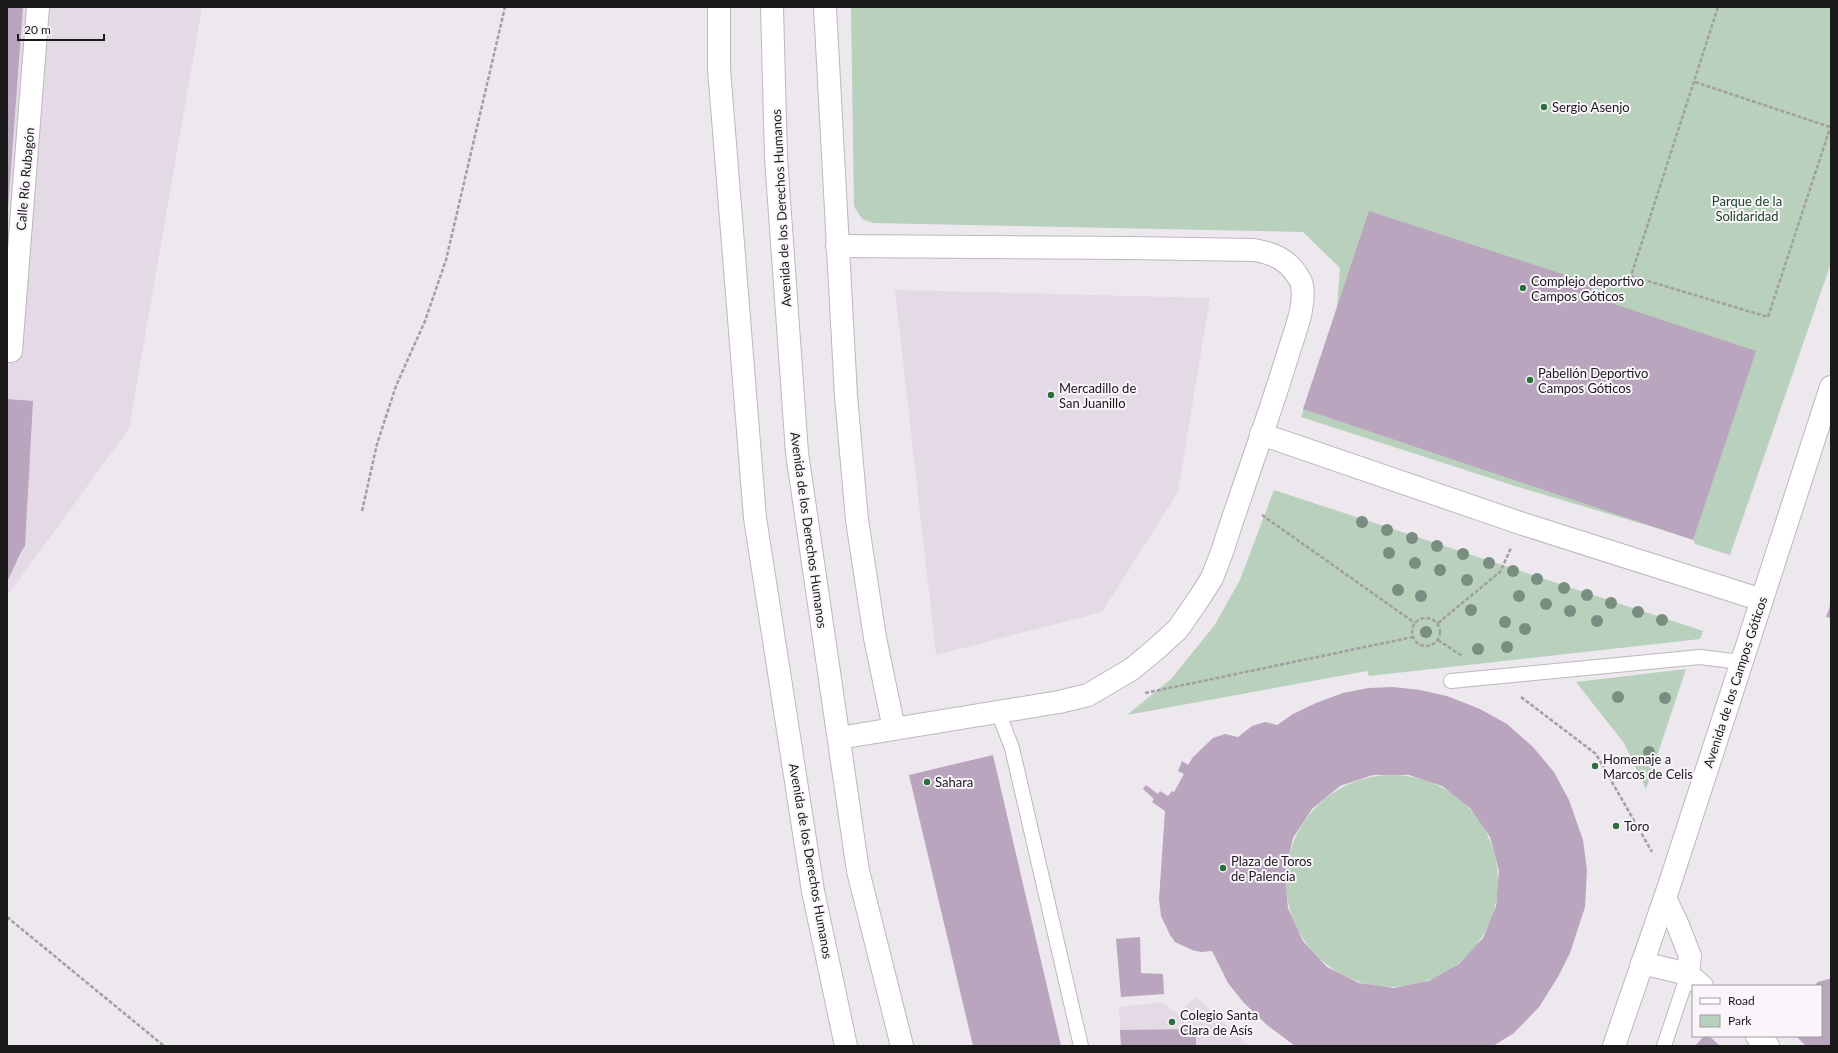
<svg xmlns="http://www.w3.org/2000/svg" width="1838" height="1053" font-family="Lato,sans-serif">
	<rect width="100%" height="100%" fill="#ece8ed"/>
	<!-- built -->
	<g fill="#e3dae5">
		<path d="M7,7H202L129,429L7,596Z"/>
		<path d="M895,290L1210,298L1178,492L1102,612L936,655Z"/>
		<path d="M1196,997L1249,1046H1121L1119,1007L1162,1002L1178,1014Z"/>
	</g>
	<!-- green -->
	<g fill="#b8d0bc">
		<path d="M851,7H1831V263L1730,555L1695,544L1693,539L1515,486L1301,417L1337,308L1340,268L1303,232L873,223L862,219L854,206Z"/>
		<path d="M1274,490L1703,631L1700,639L1369,676L1367,671L1127,715L1171,679L1214,626L1240,580Z"/>
		<path d="M1686,669L1646,789L1624,743L1576,682Z"/>
		<circle cx="1392" cy="881" r="106"/>
	</g>
	<!-- building -->
	<g fill="#b9a5be" fill-rule="evenodd">
		<path d="M7,7H23L8,208H7Z"/>
		<path d="M1369,211L1593,284L1590,296L1756,351L1693,540L1303,409Z"/>
		<path d="M7,399L33,401L25,546L21,552L7,582Z"/>
		<path d="M1831,603V618L1826,617Z"/>
		<path d="M1393,687L1420,690L1447,696L1480,709L1507,724L1533,747L1554,772L1569,800L1583,840L1587,870L1585,907L1570,953L1558,977L1539,1007L1514,1033L1493,1046H1295L1267,1025L1244,1003L1228,983L1212,951L1201,952L1192,950L1175,942L1170,935L1161,916L1159,899L1165,811L1152,802L1154,799L1143,789L1146,785L1158,794L1160,791L1168,796L1172,791L1174,792L1184,774L1178,771L1182,761L1188,765L1193,757L1213,738L1225,734L1238,737L1252,726L1265,722L1277,725L1293,714L1316,703L1343,693L1368,688ZM1373,775H1409L1442,786L1470,808L1490,837L1499,871L1496,906L1483,938L1459,964L1429,981L1394,988L1359,983L1327,967L1303,941L1288,908L1285,873L1293,838L1312,809L1340,786Z"/>
		<path d="M993,755L1023,884L1061,1046H973L909,775Z"/>
		<path d="M1140,937L1141,973L1163,974L1164,994L1121,997L1116,939Z"/>
		<path d="M1829,979H1831V1046H1806L1797,1037L1798,1036H1821V986H1814L1818,982Z"/>
		<path d="M1196,1029V1046H1121L1120,1030Z"/>
		<path d="M1704,1036H1709L1720,1046H1695Z"/>
	</g>
	<g fill="none" stroke-linecap="round" stroke-linejoin="round">
		<defs>
			<g id="lane">
				<path d="M1451,681L1700,657L1740,662"/>
				<path d="M998,712L1012,748L1081,1046"/>
				<path d="M1664,1046L1688,974"/>
			</g>
			<g id="street">
				<path d="M825,7L846,396L857,520L875,638L894,729"/>
				<path d="M837,246L1129,248L1254,250C1272,253 1287,259 1297,275C1299,278 1302,282 1302,286C1306,306 1294,334 1288,354C1268,420 1243,486 1222,552L1212,578L1200,597L1178,629L1156,649L1132,669L1088,695L1059,702L839,738"/>
				<path d="M11,351L38,7"/>
				<path d="M1261,434L1523,524L1762,600"/>
				<path d="M1665,898L1677,923L1690,956L1688,974"/>
				<path d="M1642,963L1688,974L1702,986"/>
				<path d="M1757,1036L1768,1046"/>
				<path d="M1614,1046L1670,883L1831,387"/>
			</g>
			<g id="secondary">
				<path d="M719,7V69L755,518L813,891L846,1046"/>
				<path d="M772,7L776,158L797,453L858,871L902,1046"/>
			</g>
		</defs>
		<!-- lane casing -->
		<use href="#lane" stroke="#bcb8bd" stroke-width="16"/>
		<!-- street casing -->
		<use href="#street" stroke="#bcb8bd" stroke-width="24"/>
		<!-- secondary casing -->
		<use href="#secondary" stroke="#bcb8bd" stroke-width="24"/>
		<!-- path -->
		<g stroke="#a29fa2" stroke-width="2.5" stroke-dasharray="4 2" stroke-linecap="butt">
			<path d="M1718,7L1631,276L1768,317L1831,125"/>
			<path d="M1695,82L1830,127"/>
			<path d="M362,511L377,444L396,386L425,321L446,260L505,7"/>
			<path d="M1262,515L1415,623"/>
			<circle cx="1426" cy="632" r="14"/>
			<path d="M1438,623L1500,572L1511,548"/>
			<path d="M1438,640L1462,656"/>
			<path d="M1145,693L1413,637"/>
			<path d="M1521,697L1596,754L1652,852"/>
			<path d="M7,917L164,1046"/>
		</g>
		<!-- lane -->
		<use href="#lane" stroke="#fff" stroke-width="14"/>
		<!-- street -->
		<use href="#street" stroke="#fff" stroke-width="22"/>
		<!-- secondary -->
		<use href="#secondary" stroke="#fff" stroke-width="22"/>
	</g>
	<!-- trees -->
	<g fill="#798e80">
		<circle cx="1362" cy="522" r="6"/>
		<circle cx="1387" cy="530" r="6"/>
		<circle cx="1412" cy="538" r="6"/>
		<circle cx="1437" cy="546" r="6"/>
		<circle cx="1389" cy="553" r="6"/>
		<circle cx="1463" cy="554" r="6"/>
		<circle cx="1415" cy="563" r="6"/>
		<circle cx="1489" cy="563" r="6"/>
		<circle cx="1440" cy="570" r="6"/>
		<circle cx="1513" cy="571" r="6"/>
		<circle cx="1537" cy="579" r="6"/>
		<circle cx="1467" cy="580" r="6"/>
		<circle cx="1564" cy="588" r="6"/>
		<circle cx="1398" cy="590" r="6"/>
		<circle cx="1587" cy="595" r="6"/>
		<circle cx="1421" cy="596" r="6"/>
		<circle cx="1519" cy="596" r="6"/>
		<circle cx="1611" cy="603" r="6"/>
		<circle cx="1546" cy="604" r="6"/>
		<circle cx="1471" cy="610" r="6"/>
		<circle cx="1570" cy="611" r="6"/>
		<circle cx="1638" cy="612" r="6"/>
		<circle cx="1662" cy="620" r="6"/>
		<circle cx="1597" cy="621" r="6"/>
		<circle cx="1505" cy="622" r="6"/>
		<circle cx="1525" cy="629" r="6"/>
		<circle cx="1426" cy="632" r="6"/>
		<circle cx="1507" cy="647" r="6"/>
		<circle cx="1478" cy="649" r="6"/>
		<circle cx="1618" cy="697" r="6"/>
		<circle cx="1665" cy="698" r="6"/>
		<circle cx="1649" cy="752" r="6"/>
	</g>
	<!-- markers -->
	<g fill="#29703c" stroke="#f9f5fa" stroke-width="1.5">
		<circle cx="1544" cy="107" r="4"/>
		<circle cx="1523" cy="288" r="4"/>
		<circle cx="1530" cy="380" r="4"/>
		<circle cx="1051" cy="395" r="4"/>
		<circle cx="1595" cy="766" r="4"/>
		<circle cx="927" cy="782" r="4"/>
		<circle cx="1616" cy="826" r="4"/>
		<circle cx="1223" cy="868" r="4"/>
		<circle cx="1172" cy="1022" r="4"/>
	</g>
	<g text-anchor="middle" dominant-baseline="central" stroke-width="4" stroke-linejoin="round" paint-order="stroke">
		<!-- poi labels -->
		<g font-size="13" fill="#1a191a" stroke="#f9f5fa" text-anchor="start">
			<text x="1552" y="107">Sergio Asenjo</text>
			<text x="1531" y="281">Complejo deportivo<tspan x="1531" dy="15">Campos Góticos</tspan></text>
			<text x="1538" y="373">Pabellón Deportivo<tspan x="1538" dy="15">Campos Góticos</tspan></text>
			<text x="1059" y="388">Mercadillo de<tspan x="1059" dy="15">San Juanillo</tspan></text>
			<text x="1603" y="759">Homenaje a<tspan x="1603" dy="15">Marcos de Celis</tspan></text>
			<text x="935" y="782">Sahara</text>
			<text x="1624" y="826">Toro</text>
			<text x="1231" y="861">Plaza de Toros<tspan x="1231" dy="15">de Palencia</tspan></text>
			<text x="1180" y="1015">Colegio Santa<tspan x="1180" dy="15">Clara de Asís</tspan></text>
		</g>
		<!-- street labels -->
		<g font-size="13" fill="#1a191a" stroke="#f9f5fa">
			<text transform="translate(25 179) rotate(-85)">Calle Río Rubagón</text>
			<text transform="translate(781 208) rotate(-93)">Avenida de los Derechos Humanos</text>
			<text transform="translate(809 530) rotate(82)">Avenida de los Derechos Humanos</text>
			<text transform="translate(1735 682) rotate(-72)">Avenida de los Campos Góticos</text>
			<text transform="translate(811 861) rotate(80)">Avenida de los Derechos Humanos</text>
		</g>
		<!-- park labels -->
		<g font-size="13" fill="#1b4526" stroke="#f9f5fa">
			<text x="1747" y="201">Parque de la<tspan x="1747" dy="15">Solidaridad</tspan></text>
		</g>
	</g>
	<!-- border -->
	<rect width="1838" height="1053" fill="none" stroke="#1a191a" stroke-width="16"/>
	<!-- legend -->
	<rect x="1692" y="985" width="130" height="52" fill="#f9f5fa" stroke="#a09da0"/>
	<rect x="1700" y="998" width="20" height="6" fill="#ffffff" stroke="#a09da0"/>
	<text x="1728" y="1005" font-size="12" fill="#1a191a">Road</text>
	<rect x="1700" y="1015" width="20" height="12" fill="#b8d0bc" stroke="#a09da0"/>
	<text x="1728" y="1025" font-size="12" fill="#1a191a">Park</text>
	<!-- scale -->
	<path d="M18 34v6h86v-6" fill="none" stroke="#1a191a" stroke-width="2"/>
	<text x="24" y="34" font-size="12" fill="#1a191a" stroke="#f9f5fa" stroke-width="3" paint-order="stroke">20 m</text>
</svg>
